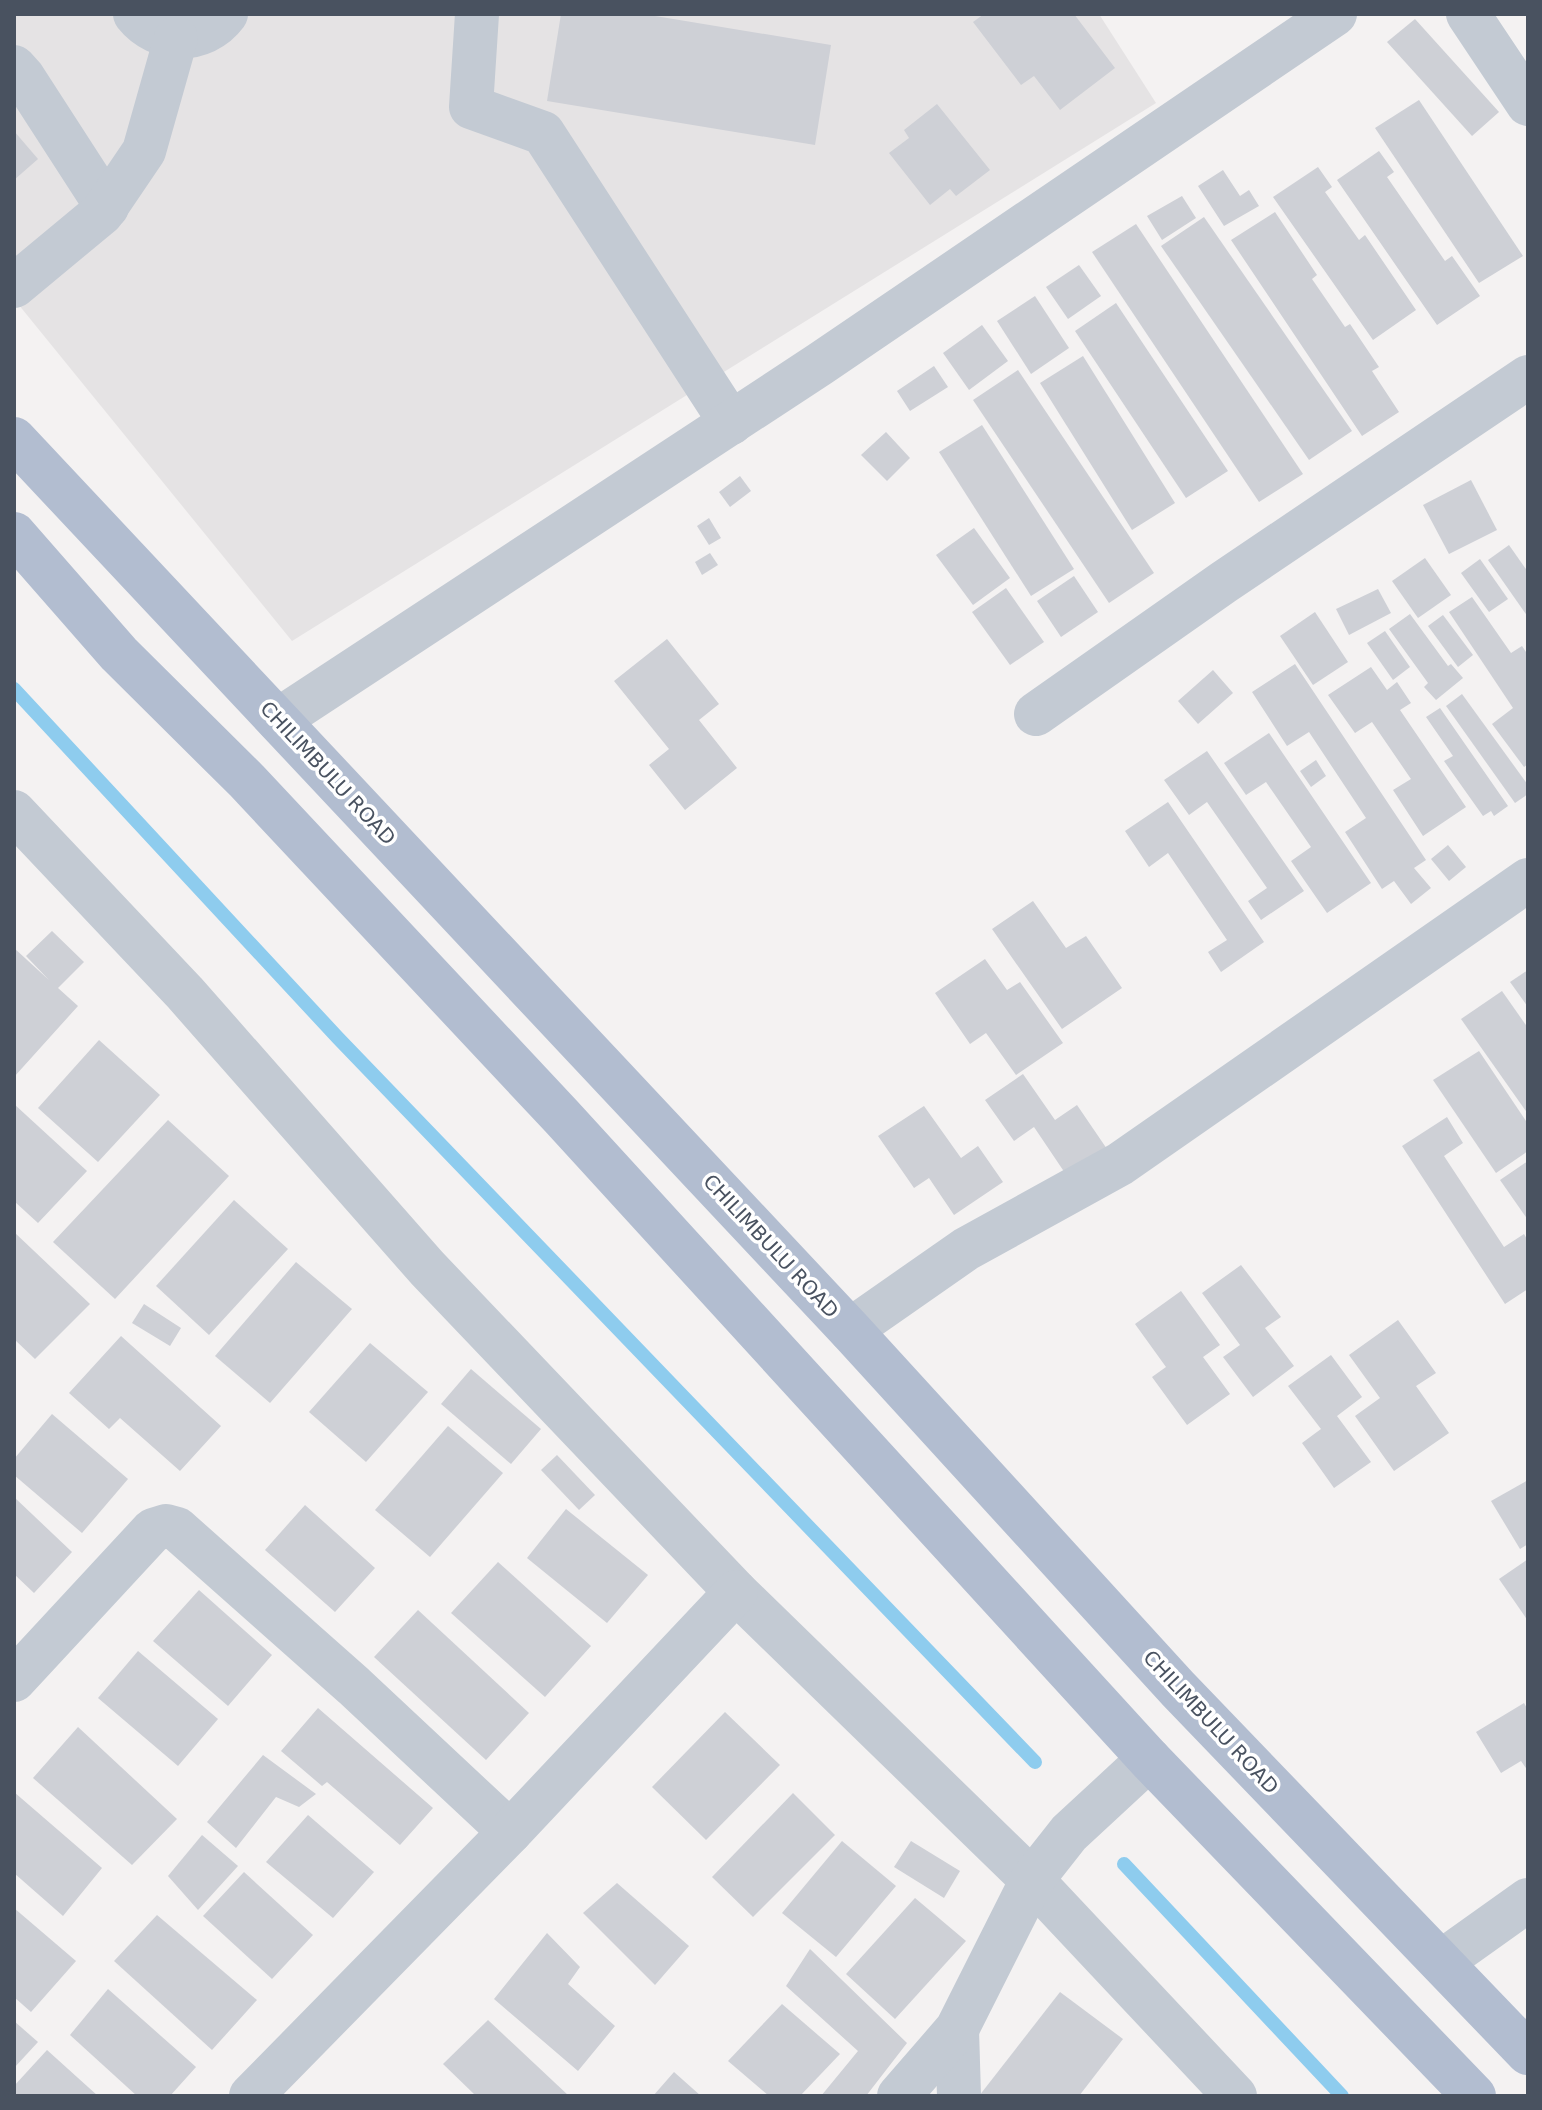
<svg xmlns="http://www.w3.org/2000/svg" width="1542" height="2110" font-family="'DejaVu Sans',sans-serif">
	<rect width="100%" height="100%" fill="#f4f2f2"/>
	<!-- education -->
	<path fill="#e5e3e4" d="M14,14H1099L1156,103L292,641L14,299Z"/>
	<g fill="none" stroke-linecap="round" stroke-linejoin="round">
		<!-- stream -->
		<g stroke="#8eccee" stroke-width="14">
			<path d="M14,689L338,1038L1035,1762"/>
			<path d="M1124,1864L1342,2096"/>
		</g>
	</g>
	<!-- building -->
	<g fill="#ced0d6">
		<path d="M561,14H643L831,45L815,145L547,101Z"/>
		<path d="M984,14H1074L1115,68L1060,110L1034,76L1021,85L973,22Z"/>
		<path d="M1415,19L1499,112L1472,136L1387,42Z"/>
		<path d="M1419,100L1523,256L1479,283L1375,128Z"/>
		<path d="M937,104L990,170L956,196L950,189L930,205L889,153L909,138L904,130Z"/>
		<path d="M14,131L38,159L14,180Z"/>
		<path d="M1379,151L1394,172L1387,177L1445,261L1452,256L1480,296L1437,325L1337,180Z"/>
		<path d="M1318,167L1332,187L1325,192L1359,240L1365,235L1416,310L1373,340L1273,197Z"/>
		<path d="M1223,170L1240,196L1249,190L1259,206L1224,226L1198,186Z"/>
		<path d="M1182,196L1196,218L1162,240L1147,216Z"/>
		<path d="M1275,212L1317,275L1312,279L1345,327L1350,324L1379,367L1372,371L1399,412L1362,436L1231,240Z"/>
		<path d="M1204,217L1352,431L1309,460L1161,246Z"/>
		<path d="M1136,224L1303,474L1259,502L1092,252Z"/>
		<path d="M1079,265L1101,296L1068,319L1046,287Z"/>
		<path d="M1035,296L1069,348L1031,374L997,321Z"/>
		<path d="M1116,303L1228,471L1186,498L1075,331Z"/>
		<path d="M982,325L1008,361L969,390L943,353Z"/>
		<path d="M1083,356L1175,503L1132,530L1040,383Z"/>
		<path d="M934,366L948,387L910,411L897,391Z"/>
		<path d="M1018,370L1154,573L1109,603L973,400Z"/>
		<path d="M982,425L1074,569L1031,596L939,452Z"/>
		<path d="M886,432L910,458L887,481L861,455Z"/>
		<path d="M740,476L751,491L730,507L719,492Z"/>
		<path d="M1471,480L1497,530L1449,554L1423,505Z"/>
		<path d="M709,518L721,538L709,545L697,526Z"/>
		<path d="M974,528L1010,578L973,605L936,555Z"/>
		<path d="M1509,545L1528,572V617L1488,560Z"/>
		<path d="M710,553L718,565L702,575L695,562Z"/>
		<path d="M1425,558L1451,595L1418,618L1392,581Z"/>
		<path d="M1480,559L1508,599L1489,612L1461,573Z"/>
		<path d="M1074,576L1098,612L1061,637L1037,601Z"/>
		<path d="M1006,588L1044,642L1010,665L972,612Z"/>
		<path d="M1378,589L1391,613L1349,635L1336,609Z"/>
		<path d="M1472,597L1511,653L1522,646L1528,655V764L1524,767L1492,724L1513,708L1449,612Z"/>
		<path d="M1315,612L1348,662L1313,685L1280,636Z"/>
		<path d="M1410,614L1448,666L1451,664L1463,678L1436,700L1424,687L1428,683L1389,629Z"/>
		<path d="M1443,615L1473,655L1458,667L1428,626Z"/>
		<path d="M1385,631L1410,667L1393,680L1367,643Z"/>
		<path d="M667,639L719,704L699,720L737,768L685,810L649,765L669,749L614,681Z"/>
		<path d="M1295,664L1426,860L1414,868L1431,888L1411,904L1394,881L1382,889L1345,832L1366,818L1309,732L1287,746L1252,692Z"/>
		<path d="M1371,667L1387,690L1397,682L1411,703L1400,710L1466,807L1423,836L1393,790L1411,779L1372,722L1355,733L1328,695Z"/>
		<path d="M1213,670L1233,693L1198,724L1178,701Z"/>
		<path d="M1462,694L1528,785V794L1515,803L1446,706Z"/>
		<path d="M1440,708L1508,806L1494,816L1491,811L1483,816L1444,761L1453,756L1426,717Z"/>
		<path d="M1269,733L1371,883L1327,913L1291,861L1311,847L1266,782L1246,795L1224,763Z"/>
		<path d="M1207,751L1304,891L1261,920L1248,901L1267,888L1207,802L1189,815L1164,780Z"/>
		<path d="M1316,760L1326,776L1311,787L1300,771Z"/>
		<path d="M1168,802L1264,942L1221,972L1208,952L1227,940L1168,853L1149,867L1125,831Z"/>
		<path d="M1448,845L1466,867L1449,881L1431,859Z"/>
		<path d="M1033,901L1066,948L1086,936L1122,988L1062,1029L992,929Z"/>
		<path d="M52,931L84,962L58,988L78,1006L14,1077V948L49,980L26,956Z"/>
		<path d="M985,959L1007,990L1020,982L1063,1043L1016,1075L986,1033L970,1044L935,993Z"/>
		<path d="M1528,970V1007L1510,982Z"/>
		<path d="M1502,991L1528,1028V1114L1461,1019Z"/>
		<path d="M99,1040L160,1095L98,1162L38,1108Z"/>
		<path d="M1479,1051L1528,1124V1151L1496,1173L1433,1080Z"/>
		<path d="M1023,1074L1055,1120L1077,1105L1107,1149L1067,1176L1034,1127L1014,1141L985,1100Z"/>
		<path d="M14,1104L87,1171L38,1223L14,1201Z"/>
		<path d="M924,1106L961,1158L978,1146L1003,1182L954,1215L929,1178L914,1188L878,1136Z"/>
		<path d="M1447,1117L1463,1143L1444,1156L1504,1247L1524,1234L1528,1241V1289L1505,1304L1402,1146Z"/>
		<path d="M168,1120L229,1176L115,1299L53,1242Z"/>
		<path d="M1528,1161V1220L1500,1180Z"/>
		<path d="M234,1200L288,1249L209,1335L156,1286Z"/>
		<path d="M14,1232L90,1304L35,1359L14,1339Z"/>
		<path d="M296,1262L352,1309L270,1403L215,1356Z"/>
		<path d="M1241,1265L1281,1317L1265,1328L1294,1366L1253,1397L1223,1357L1240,1345L1202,1293Z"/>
		<path d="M1181,1291L1220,1345L1203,1357L1230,1394L1187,1425L1152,1377L1166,1367L1135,1324Z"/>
		<path d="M144,1304L181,1328L170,1346L132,1323Z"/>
		<path d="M1398,1320L1436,1373L1416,1386L1449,1433L1394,1471L1355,1416L1380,1398L1349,1355Z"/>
		<path d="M121,1336L221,1426L180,1471L120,1418L109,1429L69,1393Z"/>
		<path d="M370,1343L428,1392L366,1462L309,1412Z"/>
		<path d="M1331,1355L1362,1397L1337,1416L1371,1462L1334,1488L1302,1443L1321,1429L1288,1386Z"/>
		<path d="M471,1369L541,1429L511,1464L441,1404Z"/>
		<path d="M52,1414L128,1479L82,1533L14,1475V1459Z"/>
		<path d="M448,1426L503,1473L430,1557L375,1510Z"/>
		<path d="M557,1455L595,1495L579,1510L541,1470Z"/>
		<path d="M1528,1480V1544L1520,1549L1491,1501Z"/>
		<path d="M14,1497L72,1552L34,1593L14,1574Z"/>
		<path d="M305,1505L375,1568L335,1612L265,1550Z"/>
		<path d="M566,1509L648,1575L607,1623L527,1558Z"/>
		<path d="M1528,1559V1621L1499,1579Z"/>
		<path d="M498,1562L591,1646L545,1697L451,1613Z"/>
		<path d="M199,1590L272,1655L228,1706L153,1641Z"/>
		<path d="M418,1610L529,1713L486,1760L374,1657Z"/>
		<path d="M138,1651L218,1719L178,1766L98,1698Z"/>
		<path d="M1524,1703L1528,1710V1771L1521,1761L1501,1773L1476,1732Z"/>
		<path d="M318,1708L433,1808L400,1845L327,1782L322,1786L281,1751Z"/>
		<path d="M725,1712L780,1765L706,1840L652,1787Z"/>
		<path d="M78,1727L177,1819L132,1865L33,1778Z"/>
		<path d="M263,1755L316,1794L299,1807L276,1797L236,1848L207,1822Z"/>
		<path d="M14,1792L102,1868L63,1916L14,1873Z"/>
		<path d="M793,1793L835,1835L753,1917L712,1877Z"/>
		<path d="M308,1815L374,1872L333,1918L266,1862Z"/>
		<path d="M202,1835L238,1866L198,1910L168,1876Z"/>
		<path d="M842,1841L896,1886L836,1957L782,1913Z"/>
		<path d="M911,1841L960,1871L944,1898L894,1867Z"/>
		<path d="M244,1872L313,1935L272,1979L203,1916Z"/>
		<path d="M617,1883L689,1946L655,1985L583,1913Z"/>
		<path d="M915,1898L966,1941L895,2019L846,1974Z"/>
		<path d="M14,1908L76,1961L31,2012L14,1997Z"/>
		<path d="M157,1915L257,2000L212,2050L114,1961Z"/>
		<path d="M547,1933L580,1967L568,1984L615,2026L578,2071L494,1999Z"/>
		<path d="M810,1949L907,2043L866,2096H821L858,2051L786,1986Z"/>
		<path d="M108,1989L196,2067L170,2096H137L70,2035Z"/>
		<path d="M1060,1992L1123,2039L1079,2096H979Z"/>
		<path d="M782,2004L840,2054L800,2096H769L728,2061Z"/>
		<path d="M488,2020L569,2096H476L443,2064Z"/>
		<path d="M14,2021L38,2042L14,2068Z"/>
		<path d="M47,2050L98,2096H14V2086Z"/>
		<path d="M674,2072L701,2096H653Z"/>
	</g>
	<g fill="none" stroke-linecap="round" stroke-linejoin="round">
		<!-- minor -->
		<g stroke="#c3cad3" stroke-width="44">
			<path d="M135,14C158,43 203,45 226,14"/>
			<path d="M477,14L471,107L543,133L731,423"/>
			<path d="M1468,14L1528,104"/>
			<path d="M14,67L23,77L107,207"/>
			<path d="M14,286L102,213L144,151L176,38"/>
			<path d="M1036,714L1224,582L1528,377"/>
			<path d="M278,720L820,364L1335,14"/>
			<path d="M14,812L185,993L427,1268L736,1592L1032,1880L1235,2096"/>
			<path d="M850,1330L966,1249L1120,1164L1528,880"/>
			<path d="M14,1680L153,1530L166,1526L177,1529L354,1686L510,1832"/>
			<path d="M1441,1962L1528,1900"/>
			<path d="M957,2029L959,2096"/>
			<path d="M251,2096L510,1832L736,1592"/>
			<path d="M899,2096L957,2029L1032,1880L1069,1833L1149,1759"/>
		</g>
		<!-- major -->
		<g stroke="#b2bdd0" stroke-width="44">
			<path d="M14,439L850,1330L1178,1689L1528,2053"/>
			<path d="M14,534L119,654L247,781L561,1116L1149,1759L1474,2096"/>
		</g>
	</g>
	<g text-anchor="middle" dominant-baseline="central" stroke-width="7" stroke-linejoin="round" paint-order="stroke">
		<!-- street labels -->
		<g font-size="20" fill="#495260" stroke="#fff">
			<text transform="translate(328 773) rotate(47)">CHILIMBULU ROAD</text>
			<text transform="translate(771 1246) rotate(47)">CHILIMBULU ROAD</text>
			<text transform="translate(1211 1722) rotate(47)">CHILIMBULU ROAD</text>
		</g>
	</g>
	<!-- border -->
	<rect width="1542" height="2110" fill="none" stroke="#495260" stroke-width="32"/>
</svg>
